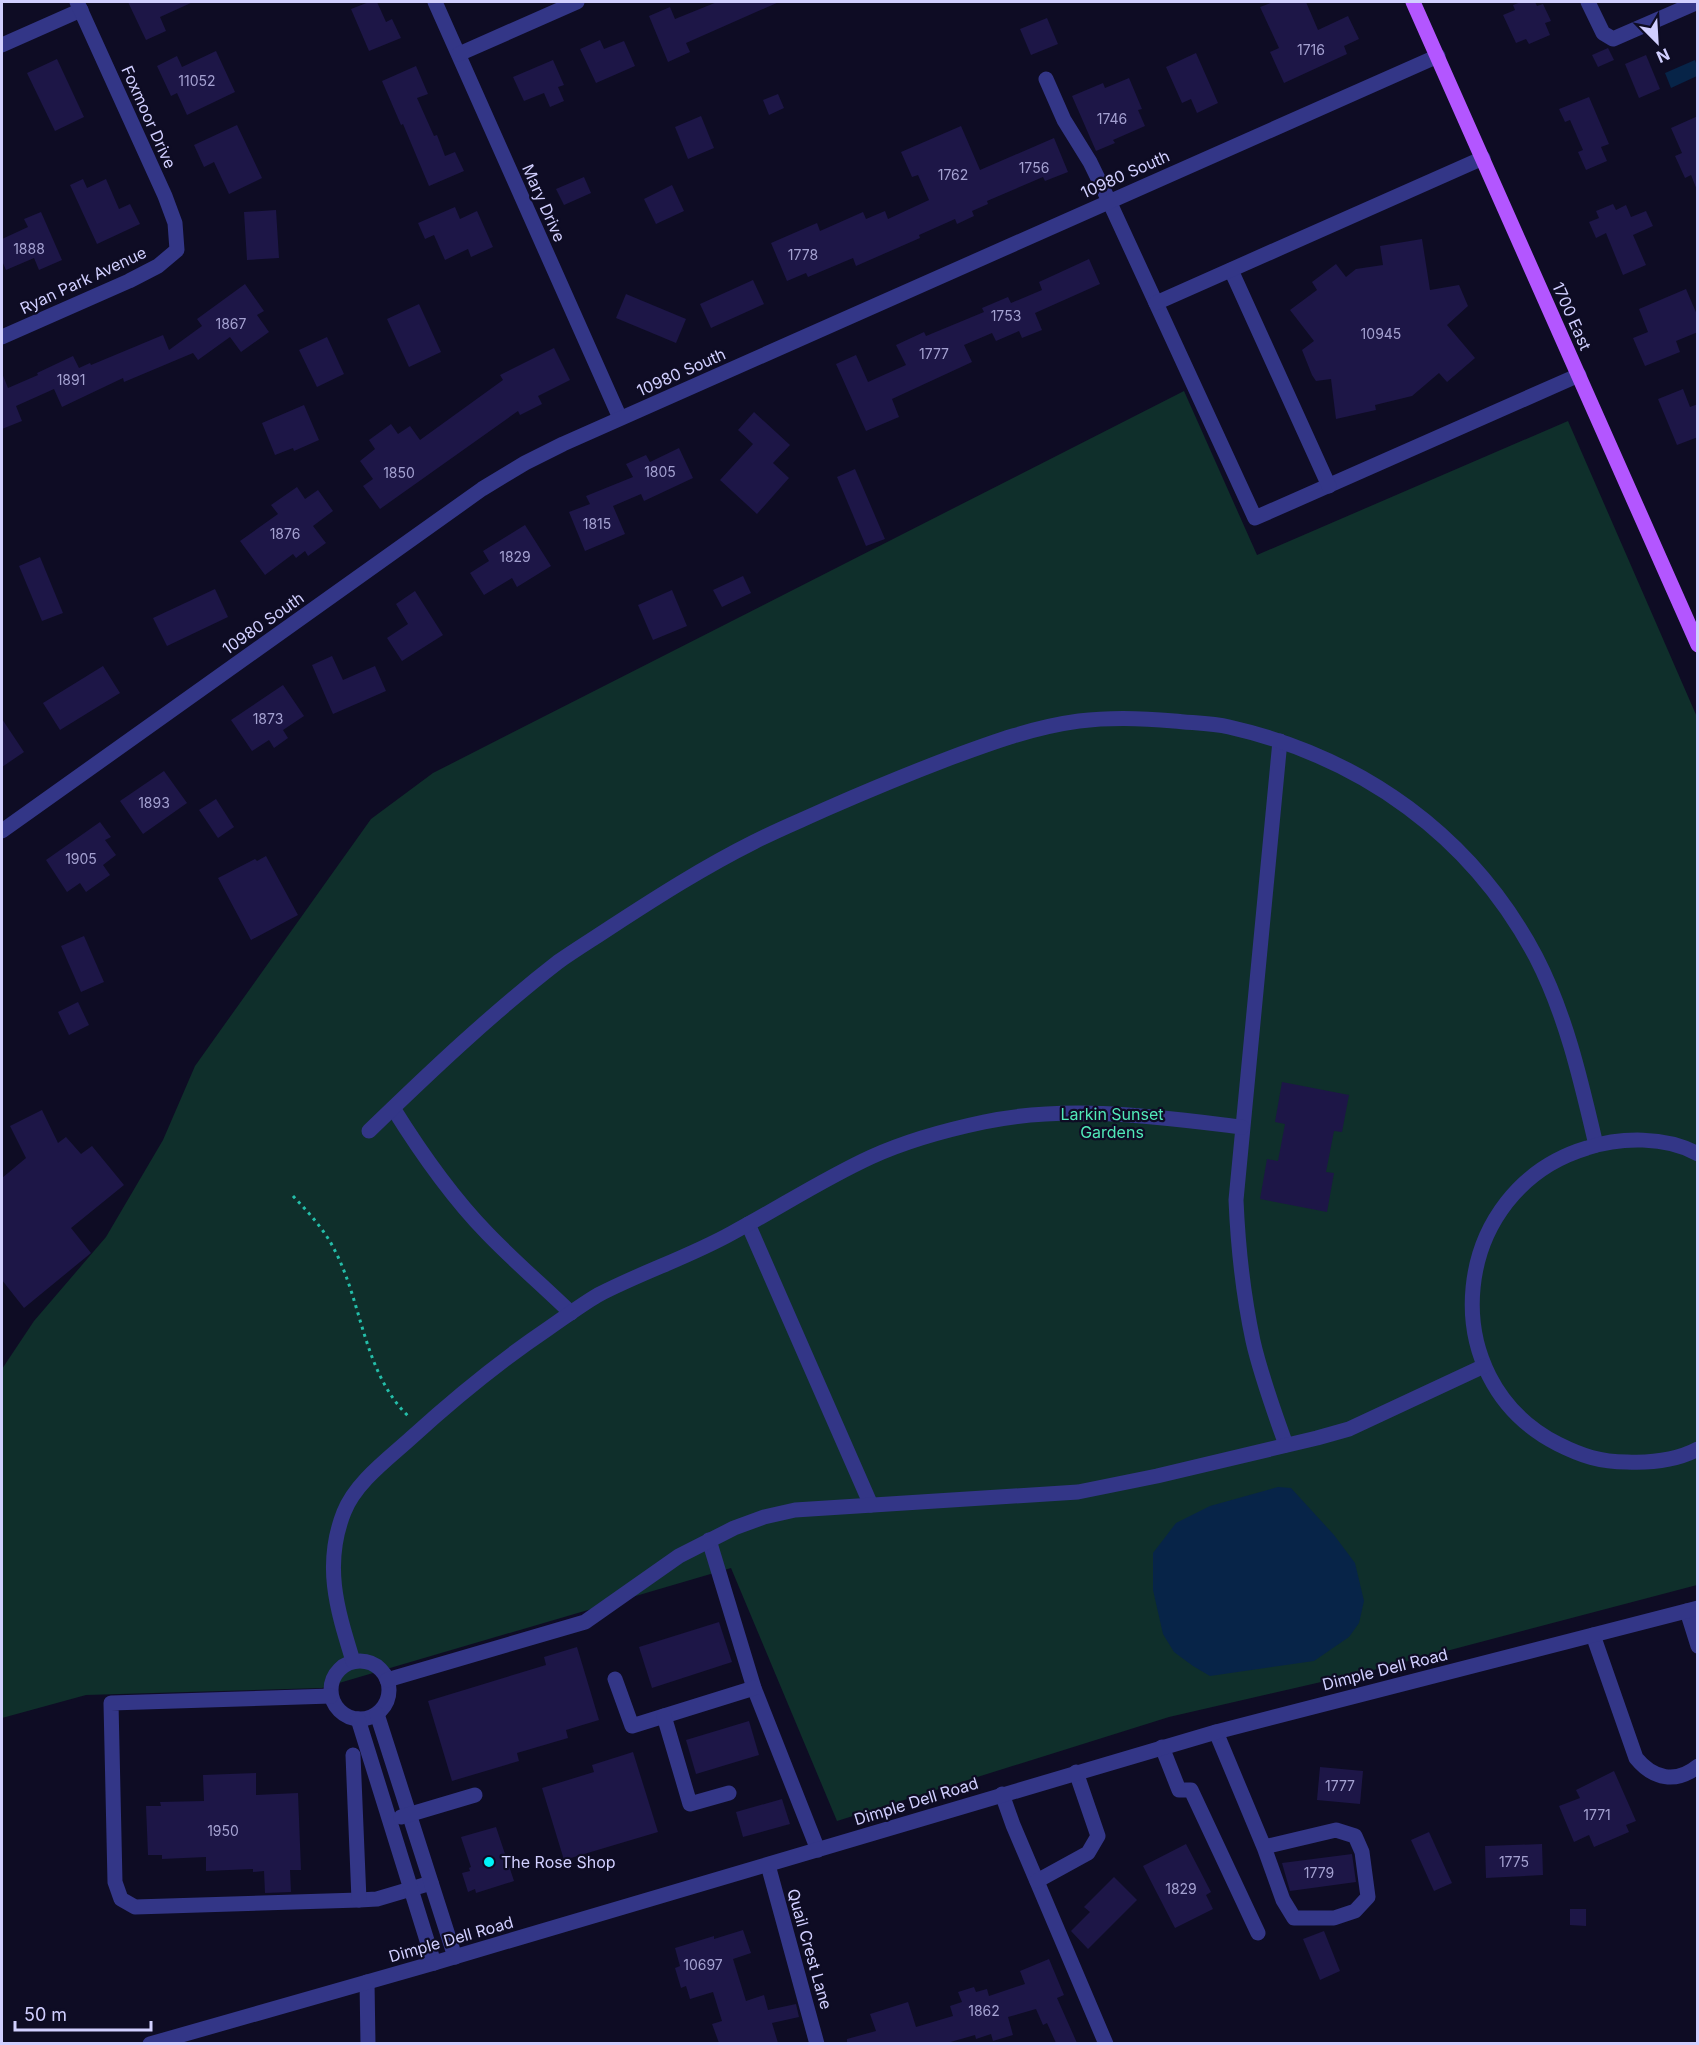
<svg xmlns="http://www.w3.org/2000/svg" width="1699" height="2045" font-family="Inter,sans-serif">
	<rect width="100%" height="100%" fill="#0e0c24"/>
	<!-- green -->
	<path fill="#0f2f2b" d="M1184,391L1257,555L1568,421L1697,717V1585L1382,1668L1169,1717L837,1821L731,1568L322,1688L86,1695L2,1718V1369L34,1321L106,1237L163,1140L195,1066L371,819L433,773Z"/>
	<!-- water -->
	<g fill="#072448">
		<path d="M1695,60L1697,66V76L1671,88L1665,73Z"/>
		<path d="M1278,1487L1291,1488L1334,1535L1355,1563L1364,1601L1359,1623L1349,1637L1314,1661L1210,1676L1193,1666L1174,1652L1163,1634L1153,1590V1553L1176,1523L1210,1506Z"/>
	</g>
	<!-- building -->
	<g fill="#1d1647">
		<path d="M128,2H193L160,17L166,31L146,40Z"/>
		<path d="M369,2H377L386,22L392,19L401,38L369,51L351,9Z"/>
		<path d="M717,2H779L686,43L690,52L668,62L649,16L670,7L675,19Z"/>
		<path d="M1273,2H1306L1318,30L1348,16L1359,39L1344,46L1347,54L1284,83L1270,52L1279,48L1260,7Z"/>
		<path d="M1521,2H1535L1537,6L1543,4L1551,21L1545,23L1550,35L1529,44L1526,39L1516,43L1503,15L1515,10L1513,5Z"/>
		<path d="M1047,18L1058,44L1031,55L1020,29Z"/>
		<path d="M600,40L604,49L624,41L635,66L596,83L580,49Z"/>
		<path d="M1608,48L1614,60L1598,67L1592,55Z"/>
		<path d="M216,51L235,92L187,115L177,93L171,96L157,66L177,56L182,67Z"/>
		<path d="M1196,53L1218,103L1197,113L1191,99L1182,103L1166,67Z"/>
		<path d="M1646,55L1660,89L1639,98L1625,64Z"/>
		<path d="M57,59L84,117L55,131L27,73Z"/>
		<path d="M553,60L564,85L558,87L564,101L550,107L544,93L524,101L513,77Z"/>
		<path d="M416,66L428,94L417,98L434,136L437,135L445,156L455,152L464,171L429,186L403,124L401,125L382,81Z"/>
		<path d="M1129,78L1142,109L1138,110L1145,126L1113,140L1115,143L1096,151L1072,96L1103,83L1105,88Z"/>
		<path d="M778,94L784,108L769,115L763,100Z"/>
		<path d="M1589,97L1609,144L1601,147L1607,161L1586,170L1578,152L1583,150L1570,120L1565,122L1559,109Z"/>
		<path d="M701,116L714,148L688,159L675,127Z"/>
		<path d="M1698,116V190H1697L1691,175L1685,178L1675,156L1682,153L1671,128Z"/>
		<path d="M237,125L262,178L229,194L214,162L204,167L194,145Z"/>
		<path d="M961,126L980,170L1054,138L1068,172L1045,181L1043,177L987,201L988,204L972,211L974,216L957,224L955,219L919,235L920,238L856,266L853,258L808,277L806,273L787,281L771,243L817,223L820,231L863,212L866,219L885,211L888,219L929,200L918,175L912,177L901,152Z"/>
		<path d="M584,177L591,193L564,205L556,189Z"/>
		<path d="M83,179L87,188L106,179L119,209L130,204L140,224L97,244L70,185Z"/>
		<path d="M672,185L684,211L656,224L644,199Z"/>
		<path d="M1613,204L1616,210L1626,205L1631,217L1646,211L1653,226L1633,235L1646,265L1623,275L1606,233L1596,238L1589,222L1599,218L1596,211Z"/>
		<path d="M455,207L460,219L477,211L493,247L471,257L468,249L445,260L434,235L425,239L418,223Z"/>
		<path d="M276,210L279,258L247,260L244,212Z"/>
		<path d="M41,212L62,260L39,270L34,258L6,270L2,261V239L28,227L24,219Z"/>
		<path d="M1422,239L1430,290L1459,285L1468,306L1447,325L1475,358L1447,382L1439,373L1412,396L1375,405L1376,410L1336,419L1331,379L1316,381L1312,375L1302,350L1314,341L1290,310L1317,290L1312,282L1336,264L1346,277L1356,269L1383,265L1380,246Z"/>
		<path d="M1089,259L1100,284L1035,313L1042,330L1022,338L1019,331L996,341L992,333L964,345L972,362L892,399L899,417L866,431L836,364L856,355L868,382L906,365L896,345L924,332L926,336L984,312L982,308L1008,297L1011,303L1042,290L1039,282Z"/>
		<path d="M753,280L764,304L711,328L700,304Z"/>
		<path d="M245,284L264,311L257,315L269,332L241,352L230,337L198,360L193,353L124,382L123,378L62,407L54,389L16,406L22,421L2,429V373L8,388L38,375L37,373L73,356L79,368L90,363L91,365L163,335L169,350L202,326L197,319Z"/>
		<path d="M1686,289L1698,317V332L1676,341L1680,352L1645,366L1633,338L1648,332L1639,309Z"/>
		<path d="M626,294L686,319L676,343L616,318Z"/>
		<path d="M419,304L441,352L409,367L387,319Z"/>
		<path d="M327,337L344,374L317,387L299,350Z"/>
		<path d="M554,348L570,380L538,396L542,404L520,415L518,411L380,509L363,486L373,479L360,461L375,449L369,440L391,424L398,434L410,426L420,440L503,380L500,375Z"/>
		<path d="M1683,389L1690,407L1698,404V437L1677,445L1658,399Z"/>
		<path d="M304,405L319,440L294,451L293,448L275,455L262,423Z"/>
		<path d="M754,412L790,445L773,463L789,478L757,514L720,480L753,444L738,430Z"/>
		<path d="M679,448L693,478L644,501L641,494L613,506L625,534L585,551L569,512L590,504L586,496L633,477L626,464L646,455L650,462Z"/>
		<path d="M855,469L885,539L866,546L837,477Z"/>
		<path d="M297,487L305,499L318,490L333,511L313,526L326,543L308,556L305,551L296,558L293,554L265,575L240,541L278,514L271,505Z"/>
		<path d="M525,525L551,566L517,587L512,578L484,595L470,573L489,561L483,551Z"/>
		<path d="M40,557L63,613L42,621L19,566Z"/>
		<path d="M743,576L751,593L722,607L713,590Z"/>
		<path d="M215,589L228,617L167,646L153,618Z"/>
		<path d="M672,590L687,626L653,640L638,605Z"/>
		<path d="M415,591L443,635L402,661L387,638L408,624L396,604Z"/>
		<path d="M332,656L343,680L375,666L386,691L333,714L312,665Z"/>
		<path d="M103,666L120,693L60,730L43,703Z"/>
		<path d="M283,685L304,716L283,730L288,738L274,748L269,740L252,751L231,720Z"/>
		<path d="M2,719L24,752L2,767Z"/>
		<path d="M164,771L187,803L143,834L120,801Z"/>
		<path d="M216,799L234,827L218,838L199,810Z"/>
		<path d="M100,822L111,837L105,840L116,855L103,865L110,875L86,892L80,883L67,892L46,860Z"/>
		<path d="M266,856L298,915L251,940L218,878L255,859L257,861Z"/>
		<path d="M84,936L104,982L81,992L61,946Z"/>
		<path d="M78,1002L89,1025L69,1035L58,1012Z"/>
		<path d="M1282,1082L1349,1095L1342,1132L1334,1131L1326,1172L1334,1173L1327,1212L1260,1199L1267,1159L1278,1161L1285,1124L1275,1122Z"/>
		<path d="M42,1110L58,1143L66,1137L81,1154L92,1146L124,1185L71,1228L91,1253L24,1308L2,1280V1178L26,1158L10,1126Z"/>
		<path d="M719,1622L732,1662L652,1688L639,1647Z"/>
		<path d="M577,1647L599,1720L566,1730L568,1738L517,1753L519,1761L452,1781L428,1701L546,1665L544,1657Z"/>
		<path d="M749,1721L759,1755L696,1774L686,1740Z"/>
		<path d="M633,1752L658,1832L564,1860L542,1788L594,1772L592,1765Z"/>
		<path d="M1320,1767L1363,1771L1360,1804L1317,1800Z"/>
		<path d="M1614,1771L1636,1821L1626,1825L1629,1832L1594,1847L1589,1835L1574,1842L1559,1806L1580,1798L1576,1790Z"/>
		<path d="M256,1773V1795L298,1793L301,1870H290L291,1892L265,1893L264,1871L253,1872V1869L206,1871V1857L162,1859V1855H148L146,1806H161L160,1802L204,1801L203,1775Z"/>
		<path d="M782,1799L790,1824L743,1837L736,1812Z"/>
		<path d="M496,1827L514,1881L476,1893L475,1889L468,1892L462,1873L470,1871L469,1868L471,1867L461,1837Z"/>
		<path d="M1429,1832L1452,1883L1434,1891L1411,1840Z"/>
		<path d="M1186,1844L1211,1892L1206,1895L1213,1909L1175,1928L1143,1866Z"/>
		<path d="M1542,1844L1543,1875L1486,1878L1485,1846Z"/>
		<path d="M1352,1854L1356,1882L1290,1891L1282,1863Z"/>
		<path d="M1114,1877L1137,1900L1088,1949L1071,1931L1090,1912L1084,1907Z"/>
		<path d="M1570,1909H1586V1926L1570,1925Z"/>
		<path d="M743,1930L751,1953L733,1959L746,2001L764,1995L768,2010L796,2004L799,2017L772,2023L778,2043H719L712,2024L722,2021L713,1992L690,1999L686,1986L681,1988L675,1968L680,1966L675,1948L714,1936V1939Z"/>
		<path d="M1324,1931L1340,1971L1320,1980L1303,1939Z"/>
		<path d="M1049,1959L1064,1995L1057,1998L1077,2043H1056L1047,2023L1043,2025L1036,2009L1008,2017L1013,2035L993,2041L991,2034L976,2039L975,2035L947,2043H847V2039L876,2031L870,2014L908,2002L916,2027L953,2016L950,2006L962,2002L958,1992L974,1987L976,1992L987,1989L989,1996L1025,1984L1020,1971Z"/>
	</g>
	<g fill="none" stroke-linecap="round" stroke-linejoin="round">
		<!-- path -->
		<path stroke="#24bea9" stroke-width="3" stroke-dasharray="3 4.5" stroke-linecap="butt" d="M293,1196C308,1212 323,1228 333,1247C363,1302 362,1371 409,1417"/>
		<!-- minor -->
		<g stroke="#333687" stroke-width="15">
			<path d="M435,2L620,418"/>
			<path d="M1588,2L1603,33L1613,39L1698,2"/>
			<path d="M2,45L81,10"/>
			<path d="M459,54L577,2"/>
			<path d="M1046,79L1064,120L1090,162L1109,201L1255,518L1579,375"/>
			<path d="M1231,270L1329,486"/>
			<path d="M1156,303L1483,158"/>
			<path d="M2,337L129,281L158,266L177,250L175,223L165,196L77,2"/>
			<path d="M1280,741L1236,1200C1238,1247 1243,1294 1253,1341C1261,1376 1274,1411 1286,1445"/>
			<path d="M2,831L482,489L525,463L563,444L1438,56"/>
			<path d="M393,1108C421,1153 450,1195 487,1233C514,1261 543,1286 571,1313"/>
			<path d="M369,1131C430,1072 491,1014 558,962C575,950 593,939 611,927C657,897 704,867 754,842C777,830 802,820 826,809C867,791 908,774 950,758C993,742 1034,727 1079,721C1111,717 1142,718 1174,721C1192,723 1212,723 1229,727C1362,757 1472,836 1536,957C1566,1015 1581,1081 1596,1145"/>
			<path d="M1698,1154C1666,1136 1620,1137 1587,1148C1450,1189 1430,1379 1558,1444C1582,1456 1600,1462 1627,1462C1650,1463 1677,1460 1698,1449"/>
			<path d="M748,1224L871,1505"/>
			<path d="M709,1540L754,1688L818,1850"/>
			<path d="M1687,1611L1698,1646"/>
			<path d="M1593,1635L1636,1758C1653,1779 1676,1784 1698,1766"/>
			<circle cx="360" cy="1690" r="29"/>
			<path d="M353,1661C337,1609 323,1565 344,1512C356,1482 388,1459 411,1438C455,1398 500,1361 549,1328C565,1317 581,1305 598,1295C642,1272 689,1257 732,1233C779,1208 823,1179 871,1157C906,1141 946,1130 984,1122C1069,1104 1157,1117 1242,1127"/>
			<path d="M615,1679L632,1726L754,1688"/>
			<path d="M387,1680L585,1622L679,1556L734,1528L764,1517L795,1510L1078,1492L1157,1476L1317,1438L1349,1429L1484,1366"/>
			<path d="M331,1696L111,1703L115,1882L121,1899L135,1907L359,1900L377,1899L431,1883"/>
			<path d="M377,1714L455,1957"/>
			<path d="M664,1716L690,1804L729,1793"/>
			<path d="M358,1719L434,1963"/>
			<path d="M1216,1732L1264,1847L1283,1900L1294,1918H1334L1355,1911L1368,1897L1362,1852L1355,1836L1336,1830L1264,1847"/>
			<path d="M1162,1747L1179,1790H1191L1258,1933"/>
			<path d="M353,1755L359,1900"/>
			<path d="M1002,1794L1013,1825L1106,2044"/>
			<path d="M401,1817L475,1795"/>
			<path d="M768,1865L817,2044"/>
			<path d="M1037,1881L1088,1853L1098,1836L1076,1772"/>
			<path d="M367,1982L368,2044"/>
			<path d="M150,2044L434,1963L1216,1732L1698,1608"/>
		</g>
		<!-- major -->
		<path stroke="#b356ff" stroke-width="15" d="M1413,2L1698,645"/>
	</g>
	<!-- markers -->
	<circle fill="#00f4fa" stroke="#0e0c24" stroke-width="2" cx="489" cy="1862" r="6"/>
	<g text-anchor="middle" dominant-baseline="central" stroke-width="4.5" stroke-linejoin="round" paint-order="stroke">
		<!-- number labels -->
		<g font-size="14" fill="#a4a1d1">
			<text x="1311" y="49">1716</text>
			<text x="197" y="80">11052</text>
			<text x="1112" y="118">1746</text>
			<text x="1034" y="167">1756</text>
			<text x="953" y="174">1762</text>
			<text x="29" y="248">1888</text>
			<text x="803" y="254">1778</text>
			<text x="1006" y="315">1753</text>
			<text x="231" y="323">1867</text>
			<text x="1381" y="333">10945</text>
			<text x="934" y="353">1777</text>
			<text x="71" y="379">1891</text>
			<text x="660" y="471">1805</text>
			<text x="399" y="472">1850</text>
			<text x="597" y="523">1815</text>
			<text x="285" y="533">1876</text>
			<text x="515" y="556">1829</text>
			<text x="268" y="718">1873</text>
			<text x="154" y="802">1893</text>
			<text x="81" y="858">1905</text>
			<text x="1340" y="1785">1777</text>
			<text x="1597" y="1814">1771</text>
			<text x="223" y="1830">1950</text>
			<text x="1514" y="1861">1775</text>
			<text x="1319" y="1872">1779</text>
			<text x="1181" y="1888">1829</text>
			<text x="703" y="1964">10697</text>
			<text x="984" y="2010">1862</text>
		</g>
		<!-- street labels -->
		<g font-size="16" fill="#d1cfff" stroke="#0e0c24">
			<text transform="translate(149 117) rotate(66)">Foxmoor Drive</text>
			<text transform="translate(1125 174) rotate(-24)">10980 South</text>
			<text transform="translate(544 203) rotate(66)">Mary Drive</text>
			<text transform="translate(83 280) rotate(-25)">Ryan Park Avenue</text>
			<text transform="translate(1572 316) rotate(66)">1700 East</text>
			<text transform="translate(681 372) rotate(-24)">10980 South</text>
			<text transform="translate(263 623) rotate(-35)">10980 South</text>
			<text transform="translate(1385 1669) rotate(-14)">Dimple Dell Road</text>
			<text transform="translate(916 1801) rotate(-17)">Dimple Dell Road</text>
			<text transform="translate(451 1939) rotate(-16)">Dimple Dell Road</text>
			<text transform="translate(810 1949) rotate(74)">Quail Crest Lane</text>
		</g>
		<!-- park labels -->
		<g font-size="16" fill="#51e9b8" stroke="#0e0c24">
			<text x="1112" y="1114">Larkin Sunset<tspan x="1112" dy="18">Gardens</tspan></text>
		</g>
		<!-- poi labels -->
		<g font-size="16" fill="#d1cfff" stroke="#0e0c24" text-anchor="start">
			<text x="501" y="1862">The Rose Shop</text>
		</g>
	</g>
	<!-- border -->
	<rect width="1699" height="2045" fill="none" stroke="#d1cfff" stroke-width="6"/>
	<!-- north arrow -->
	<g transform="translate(1657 42) rotate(156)" stroke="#0e0c24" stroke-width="4.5" paint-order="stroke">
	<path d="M0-4.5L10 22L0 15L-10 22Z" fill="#d1cfff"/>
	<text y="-9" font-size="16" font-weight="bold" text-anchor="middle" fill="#d1cfff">N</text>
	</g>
	<!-- scale -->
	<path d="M15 2021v9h136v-9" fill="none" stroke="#d1cfff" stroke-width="3"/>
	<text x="24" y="2021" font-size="18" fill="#d1cfff" stroke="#0e0c24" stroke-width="4.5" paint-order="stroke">50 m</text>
</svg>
